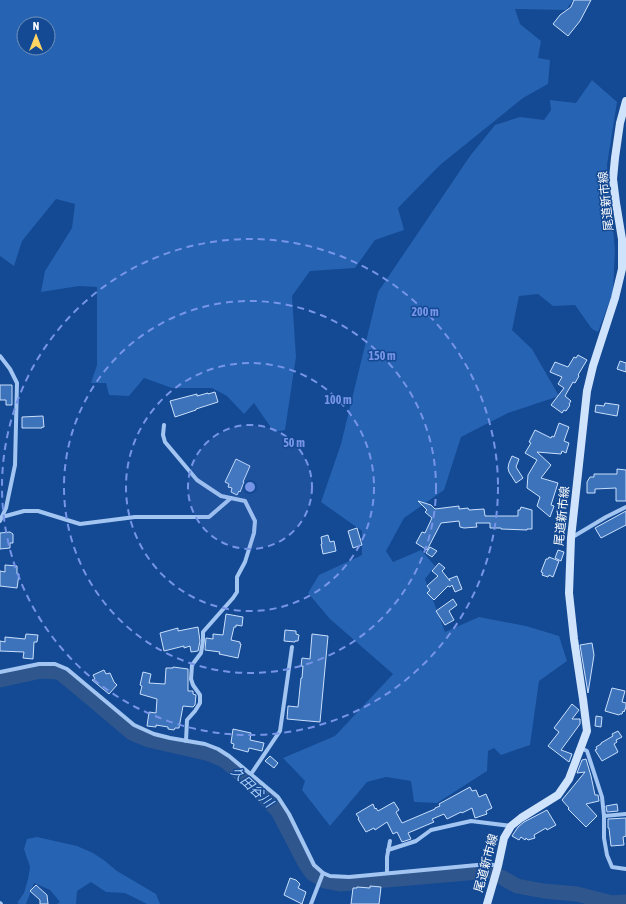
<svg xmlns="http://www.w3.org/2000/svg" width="626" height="904" font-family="'Asap Condensed','Noto Sans JP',sans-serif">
	<rect width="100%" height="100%" fill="#144993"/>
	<!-- green -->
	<g fill="#2663b2" fill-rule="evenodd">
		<path d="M0,0H573L566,10L515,9L520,24L541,41L538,58L550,60L548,84L523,98L440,165L398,208L404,230L375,240L355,268L310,271L292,296L296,357L285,430L274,432L254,403L244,414L227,396L212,388H172L144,378L129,396L109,395L106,383H91L97,365V287L79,286L41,292L45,271L72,228L75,204L56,199L22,241L14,266L0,256ZM24,24H48V48H24Z"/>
		<path d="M592,80L617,102L607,165L615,250L613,292L598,332L592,329L575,305L553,306L538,294L519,296L512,330L532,349L559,396L508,413L461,437L444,490L404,518L386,551L393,562L421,550L435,566L425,579L445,632L479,617L526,626L559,636L567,661L539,681L530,745L501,755L494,748L488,751L487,771L437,803L414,802L411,781L386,777L367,782L330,826L302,790L305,781L283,758L335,736L393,674L330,619L308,593L319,575L362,555V531L321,502L341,444L378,292L470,156L495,125L520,117L544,120L551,110L550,100L576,103Z"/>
		<path d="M37,837L77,846L93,853L105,861L117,871L156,894L160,904H147L125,893L106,892L91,882L77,891L76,904H57L60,902L50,890L34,883L26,904H20L17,903L24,893L28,879L30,867L24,849L27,839Z"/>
	</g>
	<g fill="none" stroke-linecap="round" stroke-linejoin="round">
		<!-- river -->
		<g stroke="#30578d" stroke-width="15">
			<path d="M0,680L41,671L59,672L87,695L132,733L149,740L210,754L224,760L242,775L278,811L305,863L312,873L325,881L340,884L490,871L492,872"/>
			<path d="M501,877L517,886L544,891L577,894L612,903L626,902"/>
		</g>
	</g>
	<!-- building -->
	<g fill="#3d73bb" stroke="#c9dffc">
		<path d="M574,0H591L580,21L568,36L553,24L560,15L571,7Z"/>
		<path d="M578,355L587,360L578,375L579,376L575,383L573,382L565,396L571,401L569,404L570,405L566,411L564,410L562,413L551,405L564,388L558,384L562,377L550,372L555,362L568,367L574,357L576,358Z"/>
		<path d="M620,361L626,363V372L617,369Z"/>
		<path d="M0,385H12V405H6V400H0Z"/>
		<path d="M215,392L218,402L196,409V410L175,417L170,401L197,394V396L208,393V394Z"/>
		<path d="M605,403L619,405L617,416L595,412L596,405L604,406Z"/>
		<path d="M43,416L44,427H42V428H22V417Z"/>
		<path d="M559,423L569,427L564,441L569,443L566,453L562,451L561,454L537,452L551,465L541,478L558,483L551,505L554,506L550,517L537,506L540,497L527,488L528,475L537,460L525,453L531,443L529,442L535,430L551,438L552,436L554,437Z"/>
		<path d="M512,456L519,459L516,467L523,478L516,483L509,472L508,468L509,463Z"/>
		<path d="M236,459L250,466L243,482H244L240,492L239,491L237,495L231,492L232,488L228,487L229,484L225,482Z"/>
		<path d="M617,469L626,470V501H616V488L595,489V493H587V482L590,477H594V474H617Z"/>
		<path d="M418,501L431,505L435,509L459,506V509L468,508L469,510L484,509L485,516H518V510H520L521,507L532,510V529H527V530L501,529V528H490V523H476L477,527L464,528L460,527L459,521L441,523L427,550L416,543L422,532L425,533L432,518L425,512L427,510Z"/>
		<path d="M626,511V525L601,538L595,528Z"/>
		<path d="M357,528L362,545L353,548L348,531Z"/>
		<path d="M10,532L13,534V543H10V548L0,549V533Z"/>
		<path d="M328,535L330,542L334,541L336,551L323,554L321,544H322L321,537Z"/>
		<path d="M430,547L437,551L432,557L426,553Z"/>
		<path d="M558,550L564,552L561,561L555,558Z"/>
		<path d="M549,557L559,561L553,577L549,575L548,577L542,575L543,573L541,572L546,559H548Z"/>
		<path d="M439,563L445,568L442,571L450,581L449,579L457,576L462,589L455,592L452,585L450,587L448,586L434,600L427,593L430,590L427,586L438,576L432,571Z"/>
		<path d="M5,565L17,566V574H19L17,588L0,586V571L5,572Z"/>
		<path d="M453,599L457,605L449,611L454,620L445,625L436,611Z"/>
		<path d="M226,614L243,617L242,626L236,625V627H234L231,640L240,642V644H241L238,658L219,654L220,652L205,650L206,638L213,639V634L223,635Z"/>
		<path d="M198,627L200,641L198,651L191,652L190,646L184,648V646L164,651L160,633L178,628V631Z"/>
		<path d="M285,630L296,631V634L299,635L298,641H295V642L284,641Z"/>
		<path d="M26,634L38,635L37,642H34L33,659L23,658L24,652L0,651V641L5,642V637L25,639Z"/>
		<path d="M312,634L328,636L320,722L287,719L288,706L298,707L301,678H302L303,666H301L302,658L310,659Z"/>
		<path d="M592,643L594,655L588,693L580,645Z"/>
		<path d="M173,667L188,669V691H193V694L196,695L195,705L193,707L183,706L179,728H175L174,730L168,729V727L156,725V727L147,726L149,712L156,713L157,699L140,694L142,686L140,685L143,672L151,674L149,683L165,684L166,668H173Z"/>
		<path d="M104,670L106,674L110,673L114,682L117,685L109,694L92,680L95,679L93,675Z"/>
		<path d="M612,688L625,691L622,702L626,703V707L624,712L623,711L622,714H620L619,715L605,711Z"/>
		<path d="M572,704L579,710L572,719H580V724L561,750L572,754L569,762L548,746L559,732L554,728Z"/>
		<path d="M596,716L602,717L601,727L595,726Z"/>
		<path d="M233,729L251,733L250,740L264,743L262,751L249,748L248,752L233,748L234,744L231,743Z"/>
		<path d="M618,731L622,737L616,740L617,742L614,744L618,752L602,761L595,750L597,749L596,747L601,744V743L613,736L612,734Z"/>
		<path d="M270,756L278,763L274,768L265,761Z"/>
		<path d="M586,759L591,776L595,795H598L599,801L586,804L597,816L586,827L568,809L569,808L562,800L585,772L577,773L582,760Z"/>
		<path d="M470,787L472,791L476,790L479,797L486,794L492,808L486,811L487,814L475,818L472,808L462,813L461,812L447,819L444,814L432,819L434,822L408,833L411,839L402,842L397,832L393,834L387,822L375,830L374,828L366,832L358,819L359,818L356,814L373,804L375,809L376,808L378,811L394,802L399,810L396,812L402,823L435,809V808L440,806L439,804Z"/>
		<path d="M617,804L618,811L607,812L606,806Z"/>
		<path d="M547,810L556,825L547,830L546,828L534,835L535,838L528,840L526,838L525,840L521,837L519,840L512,836L518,827L524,822Z"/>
		<path d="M626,818V836L623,837L624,845L611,846L609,828H608V819Z"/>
		<path d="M290,878L296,880L300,884L298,888L306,892L302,904L284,895Z"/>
		<path d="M36,885L47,895L48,904H40V900L30,891Z"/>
		<path d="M370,886L381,887L379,904H351L353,888H357V887L370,888Z"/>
	</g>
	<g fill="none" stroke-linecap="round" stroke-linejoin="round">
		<!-- minor -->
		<g stroke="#a2c5f2" stroke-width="4">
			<path d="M0,356L10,369L17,383L15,465L6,508L0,521"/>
			<path d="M164,425L163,435L165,442L197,480L221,496L245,501L255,521L254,533L245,562L237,577V592L233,598L203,632V641L201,653L192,665L191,679L193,685L200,695V703L195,711L187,720L186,741"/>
			<path d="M2,517L24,511H38L80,524L135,517H209L231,498"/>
			<path d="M571,538L606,517L626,507"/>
			<path d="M0,672L39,664H55L67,669L134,725L154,734L170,738L205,744L218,749L229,756L278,797L289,814L314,865L323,873L330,876L349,877L488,864L498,866"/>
			<path d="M581,748L587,751L602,797L604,816V838L607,855L612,867L626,869"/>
			<path d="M251,774L280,731L292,647"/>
			<path d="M604,816L626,814"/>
			<path d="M388,850L416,841L431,830L471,821L511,826"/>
			<path d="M387,873V857L390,841"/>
			<path d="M0,903L1,904"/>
			<path d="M311,904L323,873"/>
		</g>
		<!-- secondary -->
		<path stroke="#d0e3fc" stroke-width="8" d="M487,904L498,866L504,838L511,826L521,818L558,795L569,779L587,731L583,699L574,639L569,593L571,538L587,391L593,366L615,298L622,269V239L616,203L613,179L615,158L620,123L626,101"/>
	</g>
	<!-- distance rings -->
	<circle cx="250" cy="487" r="62" fill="#7795e8" fill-opacity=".12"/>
	<g fill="none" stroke="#7795e8" stroke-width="2" stroke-dasharray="7 5">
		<circle cx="250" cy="487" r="62"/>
		<circle cx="250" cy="487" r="124"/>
		<circle cx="250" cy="487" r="186"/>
		<circle cx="250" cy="487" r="248"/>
	</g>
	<g text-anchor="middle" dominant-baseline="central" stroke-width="3" stroke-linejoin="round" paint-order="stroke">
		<!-- street labels -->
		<g font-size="12" fill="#fff" stroke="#144993">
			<text transform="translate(606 201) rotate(-96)">尾道新市線</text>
			<text transform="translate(562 516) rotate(-84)">尾道新市線</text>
			<text transform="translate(486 863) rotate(-75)">尾道新市線</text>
		</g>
		<!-- water labels -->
		<g font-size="13" font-style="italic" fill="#aecff9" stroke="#144993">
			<text transform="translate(252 787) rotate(43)">久田谷川</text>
		</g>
	</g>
	<circle cx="250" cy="487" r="6" fill="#7795e8" stroke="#144993" stroke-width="2"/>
	<g font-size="12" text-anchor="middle" font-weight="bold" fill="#7795e8" stroke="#144993" stroke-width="3" stroke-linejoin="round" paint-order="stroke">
		<text x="425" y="316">200 m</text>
		<text x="382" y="360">150 m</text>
		<text x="338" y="404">100 m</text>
		<text x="294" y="447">50 m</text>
	</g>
	<!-- north arrow -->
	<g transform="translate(36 36)"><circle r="19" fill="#144993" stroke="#7292be"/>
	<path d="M0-3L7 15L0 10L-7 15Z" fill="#ffd462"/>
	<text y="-6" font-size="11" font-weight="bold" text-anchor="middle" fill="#ffffff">N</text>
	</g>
</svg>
